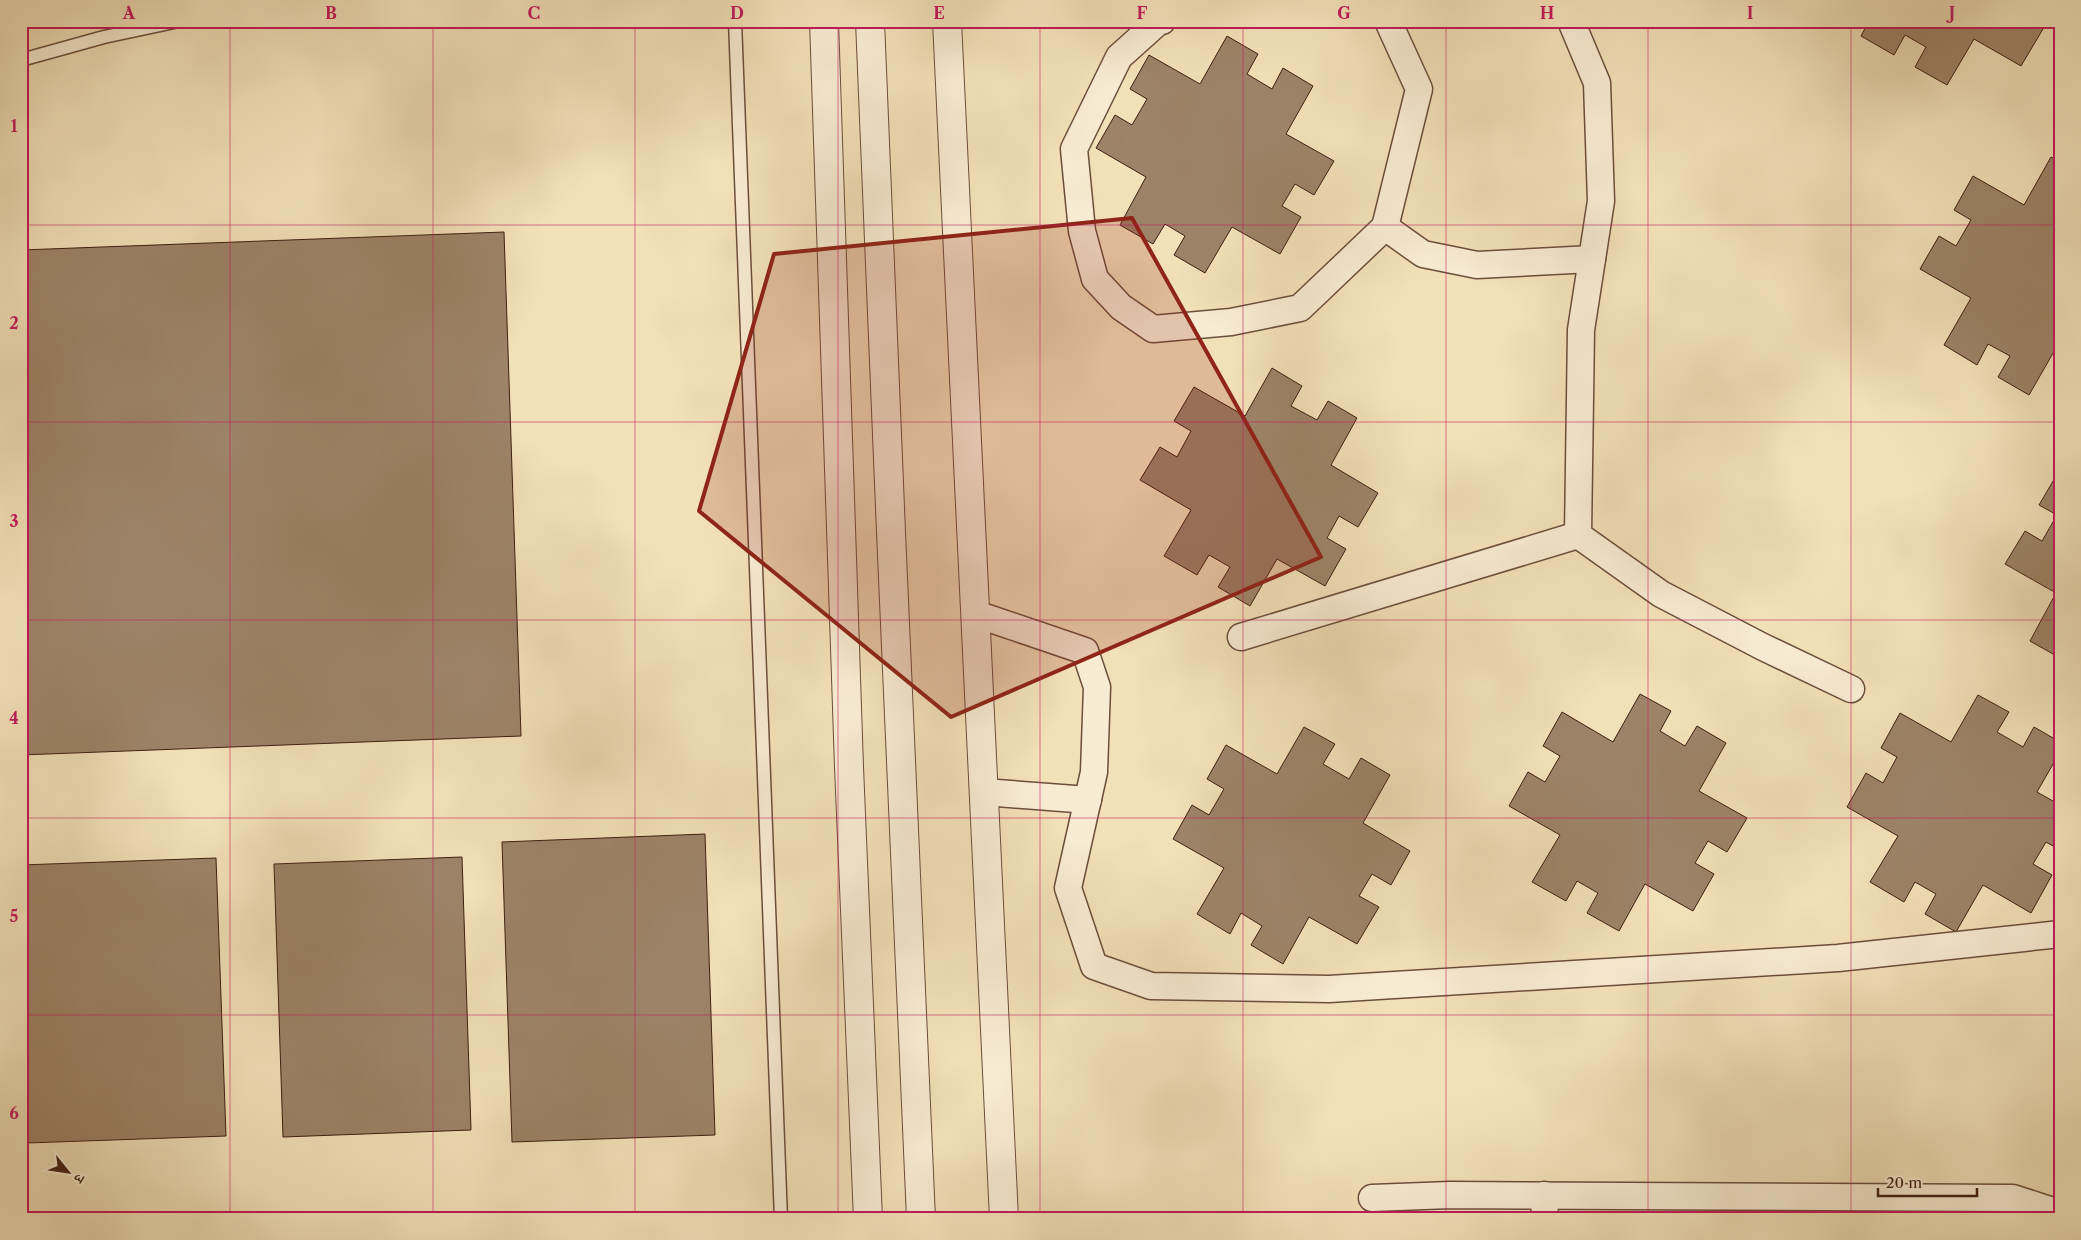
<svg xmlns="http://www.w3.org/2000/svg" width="2081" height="1240" font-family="'Libre Caslon Text','Noto Serif Devanagari',serif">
	<rect width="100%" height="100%" fill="#f2e0b8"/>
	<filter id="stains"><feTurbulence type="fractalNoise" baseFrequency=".004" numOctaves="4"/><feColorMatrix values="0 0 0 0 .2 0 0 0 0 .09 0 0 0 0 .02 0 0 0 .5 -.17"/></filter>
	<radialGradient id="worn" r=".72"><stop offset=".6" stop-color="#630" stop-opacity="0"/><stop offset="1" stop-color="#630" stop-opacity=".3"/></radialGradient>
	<!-- building -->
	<g fill="#9d8368" stroke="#401e12">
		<path d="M1869,21H2030L2043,29L2021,66L1974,39L1947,85L1915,67L1926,47L1905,35L1894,55L1861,36Z"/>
		<path d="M1227,36L1258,54L1247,74L1272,89L1283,68L1313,86L1286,134L1334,161L1314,195L1295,184L1282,206L1301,217L1280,254L1232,227L1205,273L1174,255L1185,236L1165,224L1153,244L1120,225L1146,177L1096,148L1115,115L1132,125L1147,99L1130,89L1149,55L1200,84Z"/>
		<path d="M2051,157L2060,162V350L2056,348L2029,395L1998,377L2010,356L1988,344L1977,365L1944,345L1971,298L1920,269L1939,236L1956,246L1971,220L1954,210L1973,176L2024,205Z"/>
		<path d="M504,232L521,736L21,755V250Z"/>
		<path d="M1272,368L1302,386L1291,406L1317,420L1328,401L1357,418L1331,465L1378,493L1358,527L1339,516L1327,538L1346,549L1325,586L1277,559L1250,606L1218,587L1230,567L1209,555L1197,575L1164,556L1191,510L1140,480L1160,447L1177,457L1191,431L1174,421L1194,387L1245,416Z"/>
		<path d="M2059,471H2060V658L2030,641L2056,593L2005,564L2025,531L2042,541L2057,515L2039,505Z"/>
		<path d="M1640,694L1671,711L1660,731L1685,746L1697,726L1726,743L1699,791L1747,818L1727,852L1708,841L1695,863L1714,874L1693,911L1645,884L1619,931L1587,913L1598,893L1577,881L1566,901L1532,882L1560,835L1509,806L1528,772L1545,782L1560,756L1543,746L1562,712L1613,742Z"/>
		<path d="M1978,695L2009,712L1997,732L2023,747L2034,727L2060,742V752L2037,792L2060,805V850L2046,842L2033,864L2052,875L2031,913L1983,885L1956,932L1925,914L1936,894L1915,882L1904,902L1870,882L1898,836L1847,807L1866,773L1883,783L1897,757L1881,748L1900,713L1951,742Z"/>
		<path d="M1304,727L1335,744L1323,764L1349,779L1361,758L1390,775L1363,823L1410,851L1391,885L1372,874L1359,896L1379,907L1357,944L1309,917L1283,964L1251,945L1262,926L1241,913L1230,934L1197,914L1224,868L1173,839L1192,805L1209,815L1224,789L1207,779L1226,745L1277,774Z"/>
		<path d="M705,834L715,1135L512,1142L502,842Z"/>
		<path d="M462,857L471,1130L283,1137L274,864Z"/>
		<path d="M216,858L226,1136L27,1143L21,950V865Z"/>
	</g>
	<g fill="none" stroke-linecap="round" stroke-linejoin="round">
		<defs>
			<g id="service">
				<path d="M735,21L781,1219"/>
				<path d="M21,60L104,37L179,21"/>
			</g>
			<g id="minor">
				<path d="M1162,21L1158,22L1119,57L1074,149L1082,231L1095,279L1121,307L1153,329L1231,322L1300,308L1385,227L1423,254L1477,265L1592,259"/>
				<path d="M1571,21L1597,83L1601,201L1581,330L1578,535L1661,594L1763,647L1851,689"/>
				<path d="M1385,227L1419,89L1388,21"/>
				<path d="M976,614L1085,651L1097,687L1094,772L1068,888L1094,966L1151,986L1329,989L1838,958L2060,934"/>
				<path d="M1241,637L1578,535"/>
				<path d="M984,792L1088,800"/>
				<path d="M1544,1195L1545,1219"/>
				<path d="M1372,1198L1450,1195L2013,1198L2050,1210L2054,1219"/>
			</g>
			<g id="tertiary">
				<path d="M824,21L849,767L868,1219"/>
				<path d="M870,21L891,532L921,1219"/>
				<path d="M947,21L1004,1219"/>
			</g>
		</defs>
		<!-- service casing -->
		<use href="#service" stroke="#6c4e3c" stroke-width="15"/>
		<!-- minor casing -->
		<use href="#minor" stroke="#6c4e3c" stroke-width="29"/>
		<!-- tertiary casing -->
		<use href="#tertiary" stroke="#6c4e3c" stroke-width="30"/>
		<!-- service -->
		<use href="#service" stroke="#f7ebd1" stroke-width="12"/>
		<!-- minor -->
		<use href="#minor" stroke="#f7ebd1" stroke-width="26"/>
		<!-- tertiary -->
		<use href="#tertiary" stroke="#f7ebd1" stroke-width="28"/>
	</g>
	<!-- marked area -->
	<path fill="#8f2418" fill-opacity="0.2" stroke="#8f2418" stroke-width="4" stroke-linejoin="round" d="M1132,218L1321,557L951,717L699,511L774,254Z"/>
	<!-- grid -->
	<path fill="none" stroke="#c2185b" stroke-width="1" stroke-opacity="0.55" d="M230,21V1219M433,21V1219M635,21V1219M838,21V1219M1040,21V1219M1243,21V1219M1446,21V1219M1648,21V1219M1851,21V1219M21,225H2060M21,422H2060M21,620H2060M21,818H2060M21,1015H2060"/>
	<!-- margin -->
	<rect width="2081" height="1240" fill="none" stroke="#f2e0b8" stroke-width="55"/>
	<!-- north arrow -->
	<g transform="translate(68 1172) rotate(120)" stroke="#f7ebd1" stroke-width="4" paint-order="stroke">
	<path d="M0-4L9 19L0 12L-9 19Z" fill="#401e12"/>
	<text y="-8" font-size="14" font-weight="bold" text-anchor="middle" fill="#401e12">उ</text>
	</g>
	<!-- scale -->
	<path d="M1878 1188v8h99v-8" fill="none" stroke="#401e12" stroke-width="2.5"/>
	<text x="1886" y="1188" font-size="15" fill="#401e12" stroke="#f7ebd1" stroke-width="4" paint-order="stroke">20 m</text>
	<rect x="28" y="28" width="2026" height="1184" fill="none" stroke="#c2185b" stroke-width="2"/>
	<g font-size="16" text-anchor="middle" font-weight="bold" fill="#c2185b">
		<text x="129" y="19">A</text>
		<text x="331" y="19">B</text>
		<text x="534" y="19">C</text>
		<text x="737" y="19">D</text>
		<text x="939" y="19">E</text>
		<text x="1142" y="19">F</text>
		<text x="1344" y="19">G</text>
		<text x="1547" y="19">H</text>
		<text x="1750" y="19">I</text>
		<text x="1952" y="19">J</text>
		<text x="14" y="132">1</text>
		<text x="14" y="329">2</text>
		<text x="14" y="527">3</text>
		<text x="14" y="724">4</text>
		<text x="14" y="922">5</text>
		<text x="14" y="1119">6</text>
	</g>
	<rect width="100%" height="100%" filter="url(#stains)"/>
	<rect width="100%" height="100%" fill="url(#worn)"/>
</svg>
